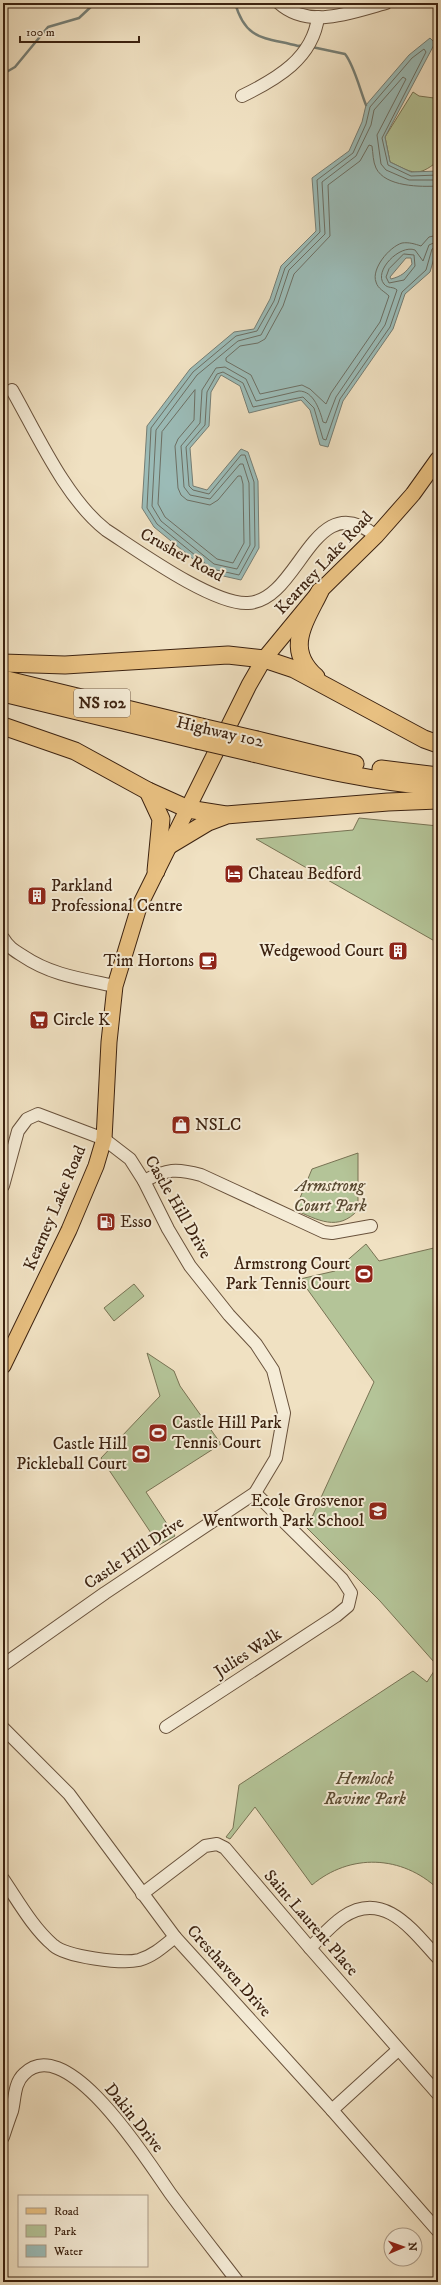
<svg xmlns="http://www.w3.org/2000/svg" width="441" height="2285" font-family="'IM FELL DW Pica',serif">
	<rect width="100%" height="100%" fill="#f0e1c2"/>
	<filter id="stains"><feTurbulence type="fractalNoise" baseFrequency=".005" numOctaves="4"/><feColorMatrix values="0 0 0 0 .2 0 0 0 0 .09 0 0 0 0 .02 0 0 0 .5 -.17"/></filter>
	<radialGradient id="worn" r=".72"><stop offset=".6" stop-color="#630" stop-opacity="0"/><stop offset="1" stop-color="#630" stop-opacity=".3"/></radialGradient>
	<!-- green -->
	<g fill="#b4c498" stroke="#787354">
		<path d="M413,92L419,96L434,98L438,93V161C417,178 413,173 390,162L385,137Z"/>
		<path d="M359,818L438,826V943L256,839L353,830Z"/>
		<path d="M358,1153V1210C338,1232 318,1220 295,1210L312,1169Z"/>
		<path d="M366,1244L379,1261L438,1247V1889C402,1855 350,1853 312,1885L255,1807L230,1839L226,1837L233,1828L239,1785L413,1671L427,1682L436,1668L434,1662L380,1601L307,1528L374,1382L300,1279L335,1271Z"/>
		<path d="M134,1284L144,1296L114,1321L104,1308Z"/>
		<path d="M147,1353L174,1371L180,1386L221,1444L146,1492L175,1536L159,1545L101,1458L160,1396Z"/>
	</g>
	<!-- water -->
	<path fill="#9bbcb8" stroke="#757e75" fill-rule="evenodd" d="M430,38L435,43L385,137L390,162L411,172L438,171V244L430,272L405,294L393,329L343,401L328,447L320,445L310,410L301,400L249,413L240,386L221,375L211,392L209,426L190,448L193,486L207,490L241,449L248,452L258,481L259,548L241,580L210,573L154,527L142,508L147,426L190,369L234,332L254,329L270,299L281,266L316,231L312,178L349,151L362,122L366,105L409,55ZM406,258H411L412,264C405,273 402,276 391,279L390,277Z"/>
	<g fill="none" stroke-linecap="round" stroke-linejoin="round">
		<!-- shore -->
		<g stroke="#6c6f64" stroke-width="1">
			<path d="M438,175L411,176L388,165L382,138L426,52L424,49L412,58L370,107L366,124L353,153L317,180L320,232L285,268L274,301L257,331L236,336L193,372L151,428L147,508L157,524L212,569L239,575L255,546L254,482L245,455H241L209,494L193,490L189,486L186,447L205,425L207,392L217,374L223,372L243,383L253,407L303,397L314,408L323,439L326,440L340,399L390,327L402,292L426,270L432,249L438,246"/>
			<path d="M438,180H409L386,170L381,164L377,135L406,79L403,77L374,110L371,125L356,156L322,182L325,234L289,270L278,303L261,335L238,341L197,375L156,430L152,506L161,521L214,564L237,569L250,545L249,483L243,464H240L210,499L190,495L184,487L181,446L200,423L202,390L216,368L225,367L246,379L256,401L299,391C314,391 320,411 323,422L326,423L336,397L385,325L397,290C393,286 388,289 384,284C373,271 400,244 415,250L423,261L429,245L438,241"/>
			<path d="M438,186C421,187 385,187 376,168C373,162 373,153 372,146L369,145L360,161L328,185L330,236L294,274L283,306L265,339L258,343L240,346L226,358V361L251,375L260,394L302,385L310,389L326,404L331,393L380,322L389,296C384,291 378,289 376,282C371,269 389,247 402,243C409,242 415,244 421,246L429,237L438,235"/>
			<path d="M404,254L414,255L415,266L404,280L389,283L386,277L389,269Z"/>
			<path d="M195,390L194,420L178,439L175,446L178,488L181,495L187,500L210,505L218,500L238,476H241L243,484L244,543L233,563L217,559L165,517L158,504L162,432Z"/>
		</g>
		<!-- stream -->
		<g stroke="#757e75" stroke-width="2.5">
			<path d="M235,3C246,41 264,37 298,46L304,45"/>
			<path d="M312,47L345,54C354,65 360,90 366,105"/>
			<path d="M3,74L15,67L48,27L79,18L95,3"/>
		</g>
		<defs>
			<g id="minor">
				<path d="M279,3C309,30 352,12 386,3"/>
				<path d="M242,96C277,79 313,58 318,17"/>
				<path d="M12,390C37,434 66,499 106,530C137,550 213,605 248,603C300,601 313,484 376,536"/>
				<path d="M3,938C8,947 15,951 23,956C51,975 82,979 115,986"/>
				<path d="M144,1181C167,1169 176,1168 201,1175L324,1232L332,1233L371,1226"/>
				<path d="M3,1186L18,1131L27,1119L38,1114L104,1139L130,1159L144,1181L168,1229L190,1266L229,1315L256,1344L273,1370L284,1413L276,1458L255,1493L105,1593L3,1665"/>
				<path d="M166,1727L336,1616L348,1606L351,1593L342,1579L255,1493"/>
				<path d="M3,1728L69,1794L175,1937L332,2110L438,2231"/>
				<path d="M3,1879C18,1901 33,1928 53,1945C66,1957 122,1964 139,1960C153,1956 164,1946 175,1937"/>
				<path d="M142,1894L205,1846L217,1844L225,1848L310,1948L438,2094"/>
				<path d="M310,1948C320,1938 331,1925 343,1917C384,1889 413,1931 438,1958"/>
				<path d="M332,2110L398,2050"/>
				<path d="M3,2137C6,2128 9,2119 12,2111C15,2099 14,2083 24,2074C67,2030 150,2165 170,2193C192,2223 215,2252 238,2282"/>
			</g>
			<path id="major" d="M3,1366L69,1230L96,1166L104,1139L109,1042L115,986L139,907L249,685L264,659L320,591L376,536L413,494L438,459"/>
			<g id="highway">
				<path d="M3,663L65,665L228,655L264,659L294,669L424,739L438,744"/>
				<path d="M316,677C284,649 305,622 320,591"/>
				<path d="M3,679L201,727"/>
				<path d="M3,693L197,740"/>
				<path d="M3,726L75,751L148,791L188,809L226,815L388,802L438,800"/>
				<path d="M257,740L355,764"/>
				<path d="M253,753C314,768 375,782 438,787"/>
				<path d="M381,769L438,776"/>
				<path d="M148,791L161,819L156,871"/>
				<path d="M168,846L208,822L224,816"/>
			</g>
		</defs>
		<!-- minor casing -->
		<use href="#minor" stroke="#69523c" stroke-width="14"/>
		<!-- major casing -->
		<use href="#major" stroke="#3c2210" stroke-width="17"/>
		<!-- highway casing -->
		<use href="#highway" stroke="#3c2210" stroke-width="19"/>
		<!-- minor -->
		<use href="#minor" stroke="#f5ecd7" stroke-width="12"/>
		<!-- major -->
		<use href="#major" stroke="#e8c081" stroke-width="15"/>
		<!-- highway -->
		<use href="#highway" stroke="#e8c081" stroke-width="17"/>
		<defs>
			<g id="highway-bridge">
				<path d="M201,727L257,740"/>
				<path d="M197,740L253,753"/>
			</g>
		</defs>
		<!-- highway-bridge casing -->
		<use href="#highway-bridge" stroke="#3c2210" stroke-width="19" stroke-linecap="butt"/>
		<!-- highway-bridge -->
		<use href="#highway-bridge" stroke="#e8c081" stroke-width="17"/>
	</g>
	<!-- icons -->
	<defs>
		<symbol id="hotel-square" viewBox="-11 -11 22 22"><rect x="-9" y="-9" width="18" height="18" rx="4" fill="#8f2418" stroke="#f5ecd7"/><path d="M-6-4.5h1.5V1H6V5H4.5V3h-9V5H-6ZM-4 0a1.8 1.8 0 1 1 3.6 0ZM.5 0V-2.5h3Q6-2.5 6 0Z" fill="#fff"/></symbol>
		<symbol id="building-square" viewBox="-11 -11 22 22"><rect x="-9" y="-9" width="18" height="18" rx="4" fill="#8f2418" stroke="#f5ecd7"/><path d="M-4-6H4V6H1V3H-1V6H-4ZM-2.5-4.3h1.7v1.8h-1.7ZM.8-4.3h1.7v1.8H.8ZM-2.5-1h1.7V.8h-1.7ZM.8-1h1.7V.8H.8Z" fill="#fff"/></symbol>
		<symbol id="cafe-square" viewBox="-11 -11 22 22"><rect x="-9" y="-9" width="18" height="18" rx="4" fill="#8f2418" stroke="#f5ecd7"/><path d="M-5.5-4.5H6V0H3Q3 3.5 0 3.5H-2.5Q-5.5 3.5-5.5 0ZM3-3.2v2h1.7v-2ZM-6 4.5H4V6H-6Z" fill="#fff"/></symbol>
		<symbol id="supermarket-square" viewBox="-11 -11 22 22"><rect x="-9" y="-9" width="18" height="18" rx="4" fill="#8f2418" stroke="#f5ecd7"/><path d="M-6-5.5h2.5l.6 2H6L4.5 2H-2.5L-4.4-4H-6ZM-1.5 3.2a1.3 1.3 0 1 0 .1 0ZM3 3.2a1.3 1.3 0 1 0 .1 0Z" fill="#fff"/></symbol>
		<symbol id="shop-square" viewBox="-11 -11 22 22"><rect x="-9" y="-9" width="18" height="18" rx="4" fill="#8f2418" stroke="#f5ecd7"/><path d="M-5-2.5h2.3a2.7 3.5 0 0 1 5.4 0H5L5.5 6h-11ZM-1.5-2.5h3a1.5 2.3 0 0 0-3 0Z" fill="#fff"/></symbol>
		<symbol id="fuel-square" viewBox="-11 -11 22 22"><rect x="-9" y="-9" width="18" height="18" rx="4" fill="#8f2418" stroke="#f5ecd7"/><path d="M-5.5-6h7V0h2V4h1.3V-2.5L3-4.5l.8-.8L6-3V5H2.5V1h-1V6h-7ZM-4.2-4.7v3.2H.2V-4.7Z" fill="#fff"/></symbol>
		<symbol id="stadium-square" viewBox="-11 -11 22 22"><rect x="-9" y="-9" width="18" height="18" rx="4" fill="#8f2418" stroke="#f5ecd7"/><path d="M0-5a6.5 5 0 1 0 0 10a6.5 5 0 1 0 0-10ZM-3.5-1.8h7v3.6h-7Z" fill="#fff"/></symbol>
		<symbol id="school-square" viewBox="-11 -11 22 22"><rect x="-9" y="-9" width="18" height="18" rx="4" fill="#8f2418" stroke="#f5ecd7"/><path d="M0-5L7-2L0 1L-7-2ZM-4 1L0 2.5L4 1V4Q0 6-4 4Z" fill="#fff"/></symbol>
	</defs>
	<g fill-rule="evenodd">
		<use href="#hotel-square" x="223" y="863" width="22" height="22"/>
		<use href="#building-square" x="26" y="885" width="22" height="22"/>
		<use href="#building-square" x="387" y="940" width="22" height="22"/>
		<use href="#cafe-square" x="197" y="950" width="22" height="22"/>
		<use href="#supermarket-square" x="28" y="1009" width="22" height="22"/>
		<use href="#shop-square" x="170" y="1114" width="22" height="22"/>
		<use href="#fuel-square" x="95" y="1211" width="22" height="22"/>
		<use href="#stadium-square" x="353" y="1263" width="22" height="22"/>
		<use href="#stadium-square" x="147" y="1422" width="22" height="22"/>
		<use href="#stadium-square" x="130" y="1443" width="22" height="22"/>
		<use href="#school-square" x="367" y="1500" width="22" height="22"/>
	</g>
	<g text-anchor="middle" dominant-baseline="central" stroke-width="4" stroke-linejoin="round" paint-order="stroke">
		<!-- shield labels -->
		<rect fill="#f5ecd7" stroke="#745f4c" stroke-width="1" x="74" y="689" width="56" height="28" rx="3"/>
		<g font-size="16" font-weight="bold" fill="#3c2210">
			<text x="102" y="703">NS 102</text>
		</g>
		<!-- street labels -->
		<g font-size="17" fill="#3c2210" stroke="#f5ecd7">
			<text transform="translate(182 555) rotate(29)">Crusher Road</text>
			<text transform="translate(324 563) rotate(-47)">Kearney Lake Road</text>
			<text transform="translate(220 732) rotate(13)">Highway 102</text>
			<text transform="translate(178 1207) rotate(60)">Castle Hill Drive</text>
			<text transform="translate(55 1208) rotate(-67)">Kearney Lake Road</text>
			<text transform="translate(134 1553) rotate(-34)">Castle Hill Drive</text>
			<text transform="translate(248 1653) rotate(-33)">Julies Walk</text>
			<text transform="translate(311 1923) rotate(49)">Saint Laurent Place</text>
			<text transform="translate(229 1971) rotate(48)">Cresthaven Drive</text>
			<text transform="translate(134 2118) rotate(51)">Dakin Drive</text>
		</g>
		<!-- poi labels -->
		<g font-size="17" fill="#3c2210" stroke="#f5ecd7" text-anchor="start">
			<text x="248" y="874">Chateau Bedford</text>
			<text x="51" y="886">Parkland<tspan x="51" dy="20">Professional Centre</tspan></text>
			<text x="384" y="951" text-anchor="end">Wedgewood Court</text>
			<text x="194" y="961" text-anchor="end">Tim Hortons</text>
			<text x="53" y="1020">Circle K</text>
			<text x="195" y="1125">NSLC</text>
			<text x="120" y="1222">Esso</text>
			<text x="350" y="1264" text-anchor="end">Armstrong Court<tspan x="350" dy="20">Park Tennis Court</tspan></text>
			<text x="172" y="1423">Castle Hill Park<tspan x="172" dy="20">Tennis Court</tspan></text>
			<text x="127" y="1444" text-anchor="end">Castle Hill<tspan x="127" dy="20">Pickleball Court</tspan></text>
			<text x="364" y="1501" text-anchor="end">Ecole Grosvenor<tspan x="364" dy="20">Wentworth Park School</tspan></text>
		</g>
		<!-- park labels -->
		<g font-size="17" font-style="italic" fill="#5a4a32" stroke="#f5ecd7">
			<text x="330" y="1186">Armstrong<tspan x="330" dy="20">Court Park</tspan></text>
			<text x="365" y="1779">Hemlock<tspan x="365" dy="20">Ravine Park</tspan></text>
		</g>
	</g>
	<!-- margin -->
	<rect width="441" height="2285" fill="none" stroke="#f0e1c2" stroke-width="16"/>
	<rect x="4" y="4" width="433" height="2277" fill="none" stroke="#3c2210" stroke-width="2"/>
	<rect x="8" y="8" width="425" height="2269" fill="none" stroke="#3c2210"/>
	<!-- legend -->
	<rect x="18" y="2195" width="130" height="72" fill="#f5ecd7" stroke="#ab9b87"/>
	<rect x="26" y="2208" width="20" height="6" fill="#e8c081" stroke="#ab9b87"/>
	<text x="54" y="2215" font-size="12" fill="#3c2210">Road</text>
	<rect x="26" y="2225" width="20" height="12" fill="#b4c498" stroke="#ab9b87"/>
	<text x="54" y="2235" font-size="12" fill="#3c2210">Park</text>
	<rect x="26" y="2245" width="20" height="12" fill="#9bbcb8" stroke="#ab9b87"/>
	<text x="54" y="2255" font-size="12" fill="#3c2210">Water</text>
	<!-- north arrow -->
	<g transform="translate(403 2247) rotate(88)"><circle r="19" fill="#f5ecd7" stroke="#ab9b87"/>
	<path d="M0-3L7 15L0 10L-7 15Z" fill="#8f2418"/>
	<text y="-6" font-size="11" font-weight="bold" text-anchor="middle" fill="#3c2210">N</text>
	</g>
	<!-- scale -->
	<path d="M20 36v6h119v-6" fill="none" stroke="#3c2210" stroke-width="2"/>
	<text x="26" y="36" font-size="12" fill="#3c2210" stroke="#f5ecd7" stroke-width="3" paint-order="stroke">100 m</text>
	<rect width="100%" height="100%" filter="url(#stains)"/>
	<rect width="100%" height="100%" fill="url(#worn)"/>
</svg>
